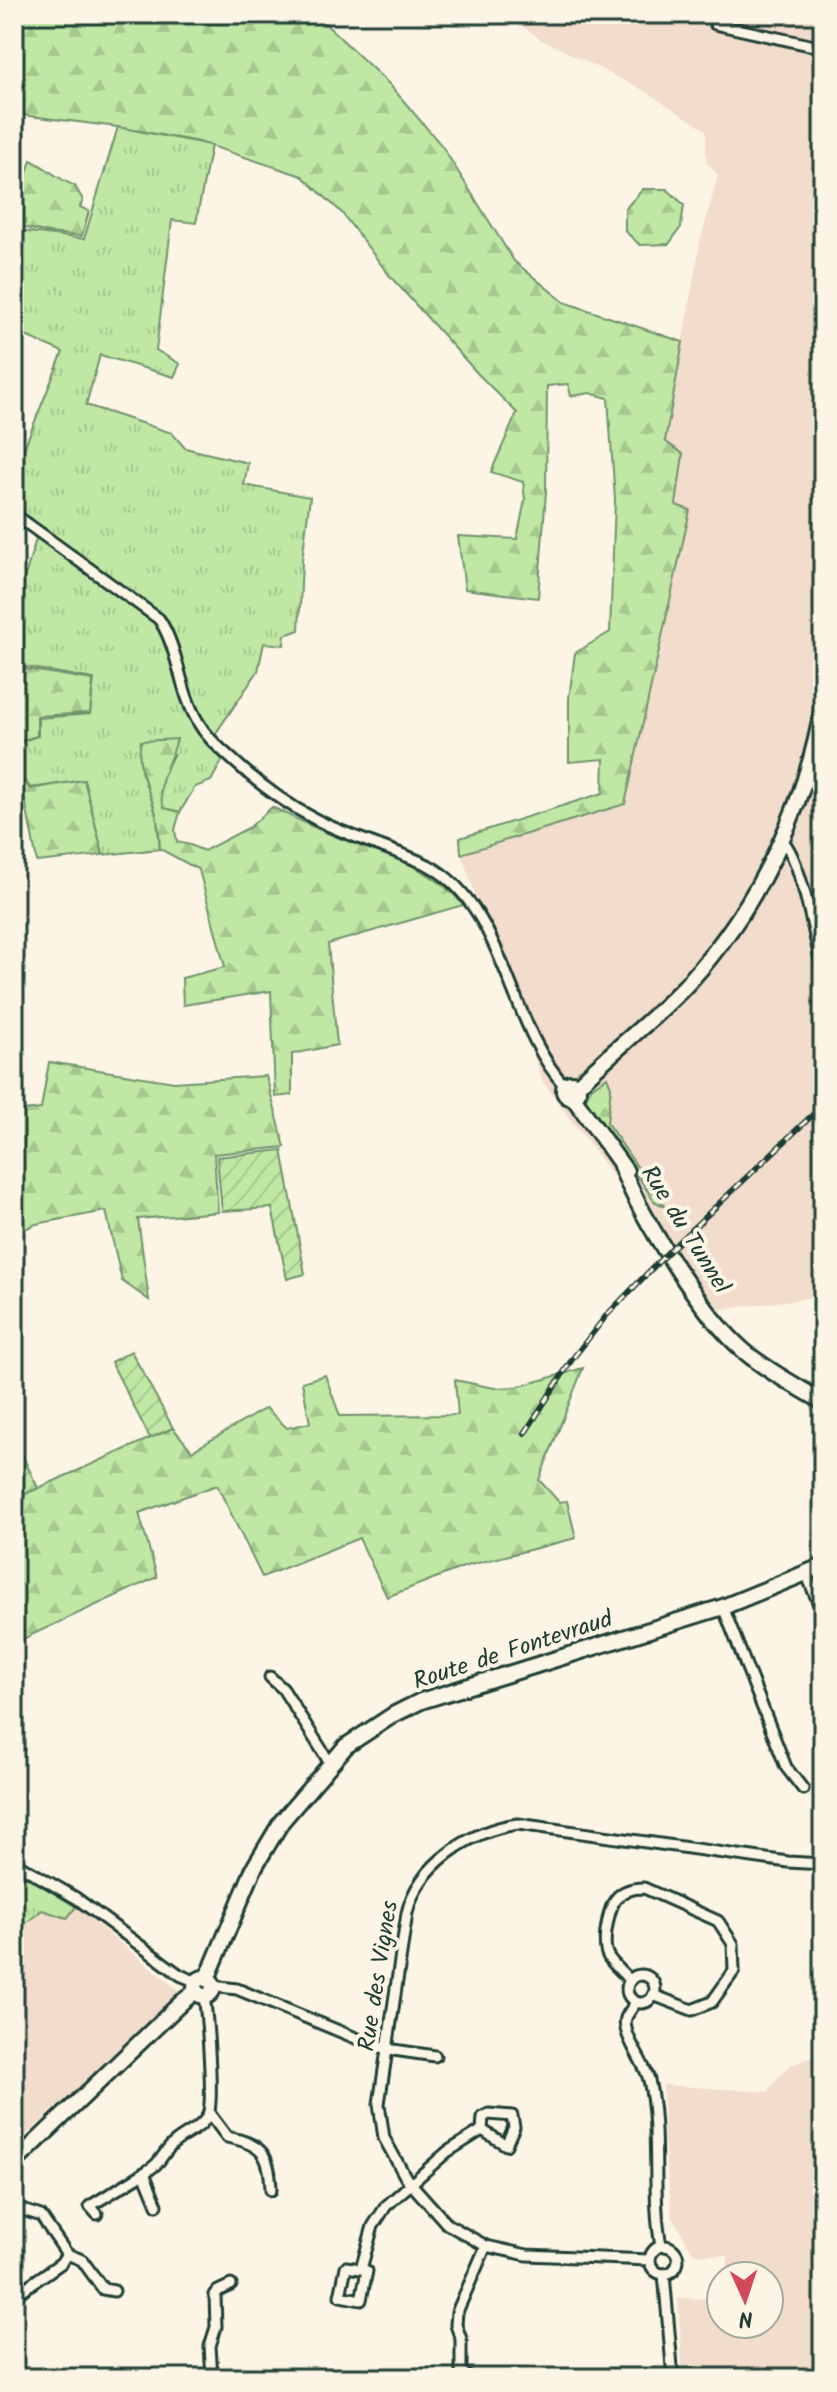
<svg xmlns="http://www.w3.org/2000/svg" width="837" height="2392" font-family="Kalam,sans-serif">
	<defs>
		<pattern id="grass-tufts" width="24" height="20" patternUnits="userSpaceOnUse" patternTransform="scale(2)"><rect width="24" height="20" fill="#c0e8a4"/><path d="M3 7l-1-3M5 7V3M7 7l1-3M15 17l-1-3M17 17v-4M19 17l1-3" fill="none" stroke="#a5c88e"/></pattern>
		<pattern id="forest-firs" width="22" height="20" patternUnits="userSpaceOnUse" patternTransform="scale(2)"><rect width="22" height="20" fill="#c0e8a4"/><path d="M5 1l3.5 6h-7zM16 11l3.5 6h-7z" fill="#a5c88e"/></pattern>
		<pattern id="garden-furrows" width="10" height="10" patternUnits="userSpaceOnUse" patternTransform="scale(2)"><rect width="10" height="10" fill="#c0e8a4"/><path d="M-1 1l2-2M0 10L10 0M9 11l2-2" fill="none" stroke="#a5c88e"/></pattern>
	</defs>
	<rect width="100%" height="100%" fill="#fcf5e5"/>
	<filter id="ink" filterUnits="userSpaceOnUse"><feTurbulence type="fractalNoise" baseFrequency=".0125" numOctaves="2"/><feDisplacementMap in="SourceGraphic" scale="16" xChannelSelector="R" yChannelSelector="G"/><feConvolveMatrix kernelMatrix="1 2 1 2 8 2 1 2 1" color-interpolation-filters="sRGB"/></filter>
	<g filter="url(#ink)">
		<!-- built -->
		<g fill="#f2dccc">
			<path d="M506,14H823V1296L701,1312L649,1225L543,1082L461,854L625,804L689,510L676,505L683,454L665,441L700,243L718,175L706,162V130L643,90L540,39Z"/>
			<path d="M14,1869L76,1907L182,1993L14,2146Z"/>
			<path d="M812,2057L823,2058V2378H683L678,2298L721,2299V2324H769V2276H727L728,2256L694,2254L672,2216L664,2141L663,2085L768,2092L778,2077L791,2065Z"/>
		</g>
		<!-- grass -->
		<g fill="url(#grass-tufts)" stroke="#70926c" stroke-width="2">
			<path d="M118,127L211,145L196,223L172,220L156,350L180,364L174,377L100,355L86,405L172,433L185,448L248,463L244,485L310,497L302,561L299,630L285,635L284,645L264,643L258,671L216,733L222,761L211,781L195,787L180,812L163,808C156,787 164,773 173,755L141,771L156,812L160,849L103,855L84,780L31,788L21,777L17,743L38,736V718L90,714L94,679L26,667L14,668V613L36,539L14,512V473L63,352L14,331V230L84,239Z"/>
			<path d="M14,1869L76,1907L67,1918L42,1910L14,1933Z"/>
		</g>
		<!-- forest -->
		<g fill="url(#forest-firs)" stroke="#70926c" stroke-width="2">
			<path d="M17,14H315L390,85L442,146L514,261L564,302L683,342L665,441L683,454L676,505L690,510L625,804L461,854L460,838L603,793L604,759L569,762V698L575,653L610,632L615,500L608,398L590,393L571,396L568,384L547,386L546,492L538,598L465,589L458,536L517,539L525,500L523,482L491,472L517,413L478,374L390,276L341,212L302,176L199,142L118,127L14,114V15Z"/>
			<path d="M31,160C47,168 58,179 75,186L83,200L80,207L89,211L82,236L49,233L22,227L14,232V199L21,192Z"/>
			<path d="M643,189H667L684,205L681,227L669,244L640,245L625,231V209Z"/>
			<path d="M25,669L93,680L90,713L37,716V736L19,741L16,738L14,670Z"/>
			<path d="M177,739C171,763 154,782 164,808L180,812L175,830L177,842L190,845L204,851L250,827L272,807C293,817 313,828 334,836C380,854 431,864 463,905L328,944L337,1045L292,1054V1095L275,1097L271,991L183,1005L182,978L225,967L199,870L160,849C159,836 159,822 155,810C148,785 135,767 141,741Z"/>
			<path d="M21,779L30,789L84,780L103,855L37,862Z"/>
			<path d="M49,1062L174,1082L266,1076L285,1147L214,1154L218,1212L138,1219L149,1300L122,1281L106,1211L36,1224L14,1234V1112L41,1109Z"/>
			<path d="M607,1077L611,1087L607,1123L665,1207L654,1201L637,1175L633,1174V1168L624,1160L585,1100L591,1088Z"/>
			<path d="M583,1368L539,1480L559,1502L567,1501L576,1538L466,1566L387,1597L359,1538L262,1577L217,1485L139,1513L157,1577L14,1643V1499L173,1428L192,1451L266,1408L287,1428L310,1423L302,1382L325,1375L340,1416L458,1415L455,1380L494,1388L517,1387Z"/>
		</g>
		<!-- garden -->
		<g fill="url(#garden-furrows)" stroke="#70926c" stroke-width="2">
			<path d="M282,1150L305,1274L287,1279L272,1208L222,1211L217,1157Z"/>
			<path d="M131,1351L173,1428L150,1438L111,1362Z"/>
			<path d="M14,1438L38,1488L14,1499Z"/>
		</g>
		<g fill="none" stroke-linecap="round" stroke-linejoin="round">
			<defs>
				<g id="street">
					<path d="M715,24L823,48"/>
					<path d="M14,514L159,619C179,649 179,690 198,722C207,738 221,749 235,762C259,784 286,804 315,819C351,838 391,848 428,865C506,907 508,1025 565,1086"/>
					<path d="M782,840C801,857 816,944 823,972"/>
					<path d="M806,1573L823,1614"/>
					<path d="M723,1607L786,1767L803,1789"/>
					<path d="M270,1677L283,1689L330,1763"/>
					<path d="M14,1862L76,1898L180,1975L197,1982"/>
					<circle cx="641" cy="1989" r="14"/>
					<path d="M630,1981C624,1973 613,1965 608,1956C604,1949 605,1939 606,1931C610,1905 614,1888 644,1888L718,1921L733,1944L734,1971L712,2002L692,2010L653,1995"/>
					<path d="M212,1986L237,1989L363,2041L387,2049L435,2056"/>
					<path d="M636,2002C633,2007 628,2013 626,2018C621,2034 645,2063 649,2080C661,2133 651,2193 661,2246"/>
					<path d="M209,2113L227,2137C262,2144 270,2154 271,2190"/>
					<path d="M489,2114L512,2116L514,2127L506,2145L482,2130L483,2117Z"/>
					<path d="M157,2205L144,2173C162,2162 158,2160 170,2147C181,2134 200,2131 208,2115C214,2101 207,2015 204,1996"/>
					<path d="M14,2207L41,2216L67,2254L82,2260L103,2289L114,2291"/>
					<path d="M97,2214L90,2206L144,2173"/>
					<circle cx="664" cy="2260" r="14"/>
					<path d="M649,2260L527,2255L486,2246L447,2224L406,2178L384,2138L379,2104L407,1913C418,1865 471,1830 518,1824L788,1862L823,1864"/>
					<path d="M361,2269L346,2267L340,2296L361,2300L367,2271L361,2269L373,2226L386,2206L447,2152L482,2130"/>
					<path d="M664,2274L673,2378"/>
					<path d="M14,2296L61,2263L67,2254"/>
					<path d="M212,2378L210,2346L216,2327L215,2295L218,2291L231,2285"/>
					<path d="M470,2378L461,2371V2339L456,2325L457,2312L486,2246"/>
				</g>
				<g id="secondary">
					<circle cx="571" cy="1090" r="7"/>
					<path d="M577,1086C613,1050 655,1019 689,982C758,906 806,806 823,705"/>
					<path d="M573,1097L626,1171"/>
					<path d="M621,1166C641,1218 702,1315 744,1351C767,1371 797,1386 823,1402"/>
					<circle cx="204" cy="1987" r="9"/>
					<path d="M207,1979L255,1866L282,1821L346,1746L393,1715L421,1701L723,1607L823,1566"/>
					<path d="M14,2163L182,2002L196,1991"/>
				</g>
			</defs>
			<!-- street casing -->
			<use href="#street" stroke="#1f3d34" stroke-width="15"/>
			<!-- secondary casing -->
			<use href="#secondary" stroke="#1f3d34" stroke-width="20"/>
			<!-- street -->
			<use href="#street" stroke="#fcf5e5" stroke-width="9"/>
			<!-- secondary -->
			<use href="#secondary" stroke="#fcf5e5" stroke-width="14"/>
			<defs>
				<path id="rail" d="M525,1433L573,1358L606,1316L668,1252L823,1105"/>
			</defs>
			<!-- rail casing -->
			<use href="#rail" stroke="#1f3d34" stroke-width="6"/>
			<!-- rail -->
			<use href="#rail" stroke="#fcf5e5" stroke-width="3" stroke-dasharray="9" stroke-linecap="butt"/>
		</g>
	</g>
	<g text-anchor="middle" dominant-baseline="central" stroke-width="8" stroke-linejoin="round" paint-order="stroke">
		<!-- street labels -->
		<g font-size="24" fill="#1f3d34" stroke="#fcf5e5">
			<text transform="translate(685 1230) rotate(58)">Rue du Tunnel</text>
			<text transform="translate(513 1651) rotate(-18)">Route de Fontevraud</text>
			<text transform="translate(379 1976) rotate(-81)">Rue des Vignes</text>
		</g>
	</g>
	<!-- margin -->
	<rect width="837" height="2392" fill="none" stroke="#fcf5e5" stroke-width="48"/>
	<rect x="24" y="24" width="789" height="2344" fill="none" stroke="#1f3d34" stroke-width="3" filter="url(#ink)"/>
	<!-- north arrow -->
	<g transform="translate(745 2300) rotate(177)"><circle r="38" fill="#fcf5e5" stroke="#a4ab9e" stroke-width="2"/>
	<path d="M0-6L14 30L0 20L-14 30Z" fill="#d1495b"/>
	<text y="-12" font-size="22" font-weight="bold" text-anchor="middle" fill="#1f3d34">N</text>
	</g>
</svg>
